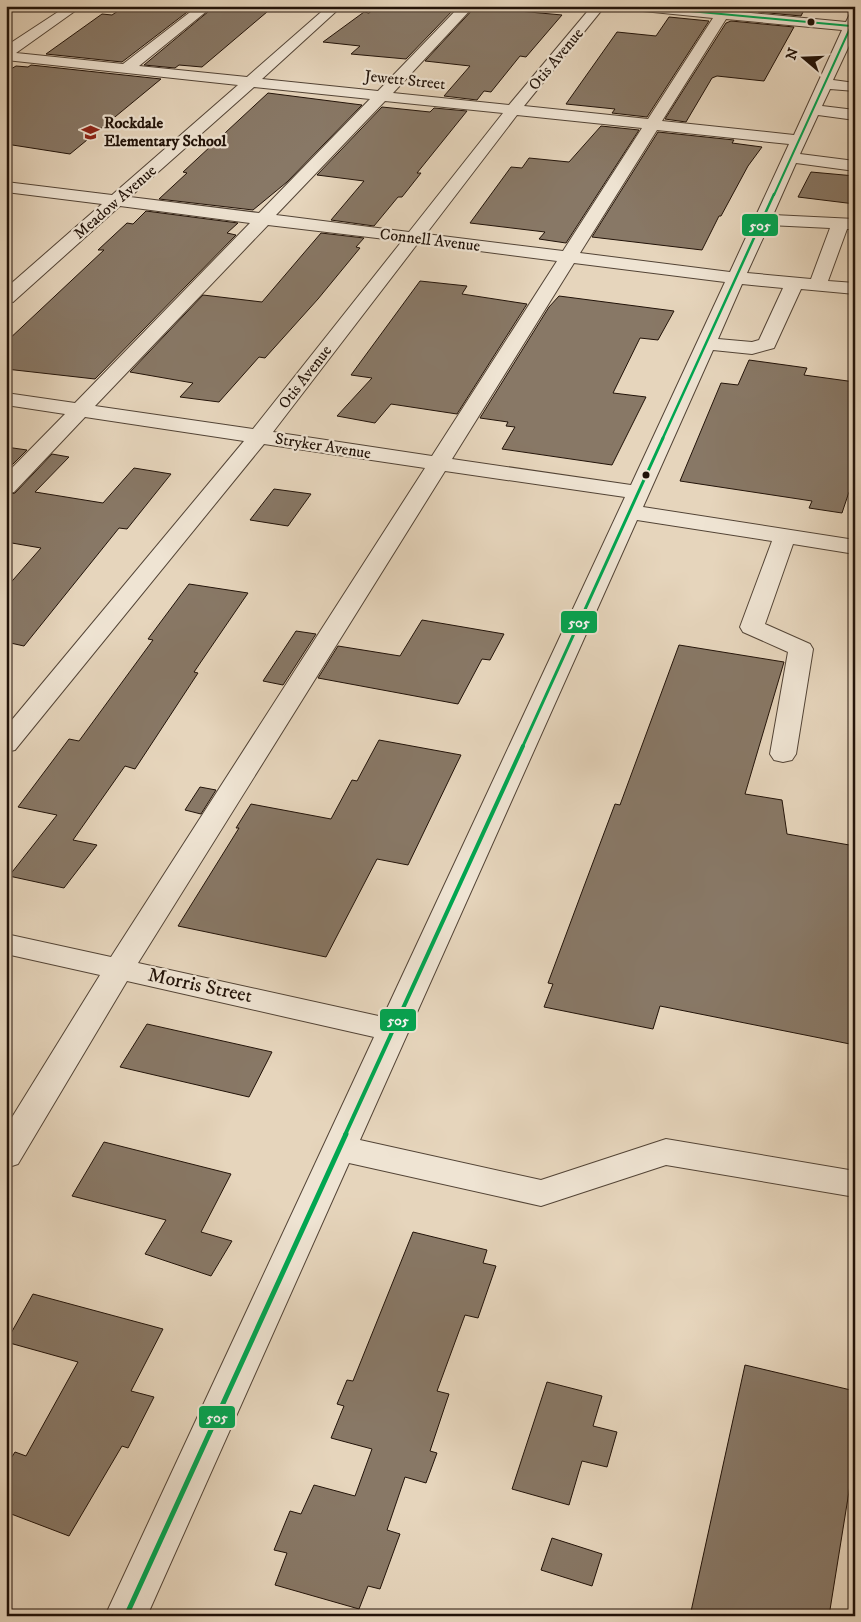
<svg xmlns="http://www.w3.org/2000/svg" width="861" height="1622" font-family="'IM FELL DW Pica',serif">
	<rect width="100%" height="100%" fill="#e6d5bc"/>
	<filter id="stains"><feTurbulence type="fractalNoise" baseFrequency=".004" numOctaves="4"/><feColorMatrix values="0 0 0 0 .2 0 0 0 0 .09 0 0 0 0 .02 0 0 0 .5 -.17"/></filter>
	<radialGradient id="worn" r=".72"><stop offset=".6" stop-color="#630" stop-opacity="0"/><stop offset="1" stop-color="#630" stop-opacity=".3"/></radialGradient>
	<!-- building -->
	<g fill="#887866" stroke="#221309">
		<path d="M159,6H195L122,62L46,54L102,14L112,15L124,7L159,11Z"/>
		<path d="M215,6H274L202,67L179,65L175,68L144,65Z"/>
		<path d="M389,6H457L406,59L351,54L360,46L323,42L364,12L369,13L374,9L384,11Z"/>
		<path d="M762,6H806L801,16L758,12Z"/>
		<path d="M475,7L562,15L526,57L520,56L491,92L484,91L477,100L444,96L470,66L425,61Z"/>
		<path d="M669,17L709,21L647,117L612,113L615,109L566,104L617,32L656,36Z"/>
		<path d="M731,21L794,27L764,81L717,76L712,78L686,122L665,119L726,23Z"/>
		<path d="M31,65L161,79L70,154L6,144V72L16,66L28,67Z"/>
		<path d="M268,93L362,105L287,182L253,210L159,199L187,173L183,172Z"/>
		<path d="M382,107L430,112L434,108L467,111L417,173H421L402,197H398L374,226L331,220L364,181L317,175Z"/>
		<path d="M601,126L639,130L566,243L539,239L545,232L470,223L511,167L522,168L529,158L569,162Z"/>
		<path d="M658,132L734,140L732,143L762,147L748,166L721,216H719L702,250L592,237Z"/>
		<path d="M811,172L855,176V204L798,197Z"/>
		<path d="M146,211L238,223L227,233L236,235L95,379L6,369V342L104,250H98L127,223L133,224Z"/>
		<path d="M321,233L364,238L356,247L360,248L318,299L265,358L259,357L219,402L180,397L193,383L130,372L203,295L262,302Z"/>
		<path d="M420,281L467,286L462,294L527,304L457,414L391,404L375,423L337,416L372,378L351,375Z"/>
		<path d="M559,296L674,311L658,340L640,338L613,393L646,397L612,465L502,449L515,427L506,426L508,422L480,418L549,307Z"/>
		<path d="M749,360L807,368L804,375L855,382V493L849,492L842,513L809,508L812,501L680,481L721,383L738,385Z"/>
		<path d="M6,447L27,450L6,471Z"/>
		<path d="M52,454L69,457L35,492L103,503L134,468L171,474L127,529L119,528L24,646L6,642V588L41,548L6,542V495L15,493Z"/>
		<path d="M274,489L311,494L288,526L250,520Z"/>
		<path d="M189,584L248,593L194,672L198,673L135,769L125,766L73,840L97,845L64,888L9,876L57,815L18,807L69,739L79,741L153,640L148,639Z"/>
		<path d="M422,620L504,634L490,660L482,659L458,704L318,678L338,646L400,656Z"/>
		<path d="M296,631L316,634L283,685L263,681Z"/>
		<path d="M679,645L784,662L745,794L782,800L787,834L855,846V1045L660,1006L653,1029L544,1007L553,984L548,983L583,889L615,804L620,805Z"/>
		<path d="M379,740L461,755L408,865L377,859L326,957L178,926L239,828H236L251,804L331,819L352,780L357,781Z"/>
		<path d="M200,787L216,790L201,814L185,810Z"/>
		<path d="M147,1024L272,1052L249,1097L120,1067Z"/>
		<path d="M104,1142L231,1174L201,1232L232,1241L211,1276L145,1254L166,1220L72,1196Z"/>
		<path d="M413,1232L487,1250L483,1263L496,1266L478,1318L465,1315L437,1391L449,1394L430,1451L437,1453L426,1483L405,1477L387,1530L400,1534L380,1589L368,1586L359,1609L275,1585L287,1553L274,1550L290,1511L301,1514L314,1485L355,1496L372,1449L331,1438L344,1406L337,1404L347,1380L353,1381Z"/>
		<path d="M33,1294L163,1329L131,1391L154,1397L128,1448L122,1446L69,1536L6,1512V1466L15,1452L26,1456L78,1362L6,1342Z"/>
		<path d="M745,1365L855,1391V1454L829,1616H690Z"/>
		<path d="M547,1382L602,1396L593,1426L617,1432L607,1467L582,1461L569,1505L512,1489Z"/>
		<path d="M552,1538L602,1554L592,1586L541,1570Z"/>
	</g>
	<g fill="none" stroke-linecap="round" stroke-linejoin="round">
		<defs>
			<path id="minor" d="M67,6H82L16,53L123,64L198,6H213L139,66L247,77L328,6H342L262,79L378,91L460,6H474L393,93L509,105L592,6H605L524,106L648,119L713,18L633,10L627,6H678L846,22L850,14L855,13V33L833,80L855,83V91L830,89L822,106L855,110V120L818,115L800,154L855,161V171L796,163L773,215L855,219V229H847L828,281L855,283V294L801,289L774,348L752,354L713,350L643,507L855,540V554L793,544L765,624L810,644L813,649L796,754L792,760L783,762L774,760L770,754L788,652L743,632L740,627L772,541L637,520L360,1140L541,1180L666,1139L855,1171V1197L666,1165L541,1206L349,1163L147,1616H105L374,1037L127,981L18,1164L6,1168V1127L100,975L6,954V934L111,957L425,468L264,444L15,750L6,752V727L244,441L85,417L14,492L6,493V474L65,414L6,405V393L75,403L250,223L120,206L13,302L6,303V288L102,204L6,192V182L112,195L238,85L6,60V46ZM726,19L842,30L794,135L662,121ZM254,87L370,99L259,213L130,197ZM385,101L503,113L409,232L276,215ZM517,115L642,128L563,251L426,234ZM657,130L789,144L730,272L580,253ZM268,225L402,241L253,429L95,406ZM769,225L830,228L811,279L747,273ZM418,243L557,261L432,456L273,432ZM574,263L725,282L631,485L452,459ZM742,284L783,288L759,340L752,342L718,339ZM445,471L625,497L383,1017L138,963Z"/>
		</defs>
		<!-- minor casing -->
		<use href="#minor" stroke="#534436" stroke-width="2"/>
		<!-- minor -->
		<use href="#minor" fill="#efe4d3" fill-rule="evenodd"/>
		<defs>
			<g id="bus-1-far4">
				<path d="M636,6L851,26"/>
				<path d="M774,195L851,26"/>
			</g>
			<path id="bus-1-far3" d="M662,440L774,194"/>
			<path id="bus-1-far2" d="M522,748L663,438"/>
			<path id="bus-1-far1" d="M345,1135L523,746"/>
			<path id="bus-1" d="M126,1616L346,1134"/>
		</defs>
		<!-- bus-1-far4 casing -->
		<use href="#bus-1-far4" stroke="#efe4d3" stroke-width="4"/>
		<!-- bus-1-far3 casing -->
		<use href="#bus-1-far3" stroke="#efe4d3" stroke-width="5"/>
		<!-- bus-1-far2 casing -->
		<use href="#bus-1-far2" stroke="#efe4d3" stroke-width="6"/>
		<!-- bus-1-far1 casing -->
		<use href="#bus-1-far1" stroke="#efe4d3" stroke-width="8"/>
		<!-- bus-1 casing -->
		<use href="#bus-1" stroke="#efe4d3" stroke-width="9"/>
		<!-- bus-1-far4 -->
		<use href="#bus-1-far4" stroke="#00a651" stroke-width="2"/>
		<!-- bus-1-far3 -->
		<use href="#bus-1-far3" stroke="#00a651" stroke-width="2.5"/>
		<!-- bus-1-far2 -->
		<use href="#bus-1-far2" stroke="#00a651" stroke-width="3"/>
		<!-- bus-1-far1 -->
		<use href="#bus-1-far1" stroke="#00a651" stroke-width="4"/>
		<!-- bus-1 -->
		<use href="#bus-1" stroke="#00a651" stroke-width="5"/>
	</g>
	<!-- icons -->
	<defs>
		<symbol id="school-bare" viewBox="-9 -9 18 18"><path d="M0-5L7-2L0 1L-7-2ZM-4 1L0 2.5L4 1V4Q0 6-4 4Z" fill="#8f2418" stroke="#efe4d3" stroke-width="2.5" paint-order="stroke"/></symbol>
	</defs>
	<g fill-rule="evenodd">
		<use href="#school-bare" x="78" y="120" width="25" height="25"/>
	</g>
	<!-- markers -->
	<g fill="#221309" stroke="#efe4d3" stroke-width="2">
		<circle cx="811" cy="22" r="4.5"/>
		<circle cx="646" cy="475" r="4.5"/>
	</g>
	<g text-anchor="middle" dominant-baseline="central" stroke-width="4.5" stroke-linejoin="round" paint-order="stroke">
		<!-- far-street labels -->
		<g font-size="16" fill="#221309" stroke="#efe4d3">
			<text transform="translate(556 59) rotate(-50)">Otis Avenue</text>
			<text transform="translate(405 80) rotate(6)">Jewett Street</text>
			<text transform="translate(115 202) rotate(-41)">Meadow Avenue</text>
			<text transform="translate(430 240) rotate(7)">Connell Avenue</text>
			<text transform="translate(305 377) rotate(-52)">Otis Avenue</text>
			<text transform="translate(323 446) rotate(9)">Stryker Avenue</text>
		</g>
		<!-- far-poi labels -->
		<g font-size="16" font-weight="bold" fill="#221309" stroke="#efe4d3" text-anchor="start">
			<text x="104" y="123">Rockdale<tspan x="104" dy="18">Elementary School</tspan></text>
		</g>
		<!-- street labels -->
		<g font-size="20" fill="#221309" stroke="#efe4d3">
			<text transform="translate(200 986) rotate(12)">Morris Street</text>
		</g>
	</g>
	<g stroke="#efe4d3" stroke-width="2">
		<rect x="741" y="213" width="38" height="24" rx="5" fill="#00a651"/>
		<rect x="560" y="610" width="38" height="24" rx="5" fill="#00a651"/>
		<rect x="379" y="1008" width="38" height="24" rx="5" fill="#00a651"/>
		<rect x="198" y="1405" width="38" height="24" rx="5" fill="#00a651"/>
	</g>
	<g font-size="14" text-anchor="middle" font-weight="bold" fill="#fff">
		<text x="760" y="230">505</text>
		<text x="579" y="627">505</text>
		<text x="398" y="1025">505</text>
		<text x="217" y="1422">505</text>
	</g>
	<!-- margin -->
	<rect width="861" height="1622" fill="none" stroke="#e6d5bc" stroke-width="25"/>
	<rect x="8" y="8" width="846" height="1607" fill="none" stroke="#221309" stroke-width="2.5"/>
	<rect x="12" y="12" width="836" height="1597" fill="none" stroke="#221309"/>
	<!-- north arrow -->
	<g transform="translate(804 58) rotate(289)" stroke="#efe4d3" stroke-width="4" paint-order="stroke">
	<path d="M0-4L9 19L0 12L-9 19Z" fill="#221309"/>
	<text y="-8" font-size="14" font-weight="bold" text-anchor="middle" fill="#221309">N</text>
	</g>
	<rect width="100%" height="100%" filter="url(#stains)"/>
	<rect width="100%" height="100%" fill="url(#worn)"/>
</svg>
